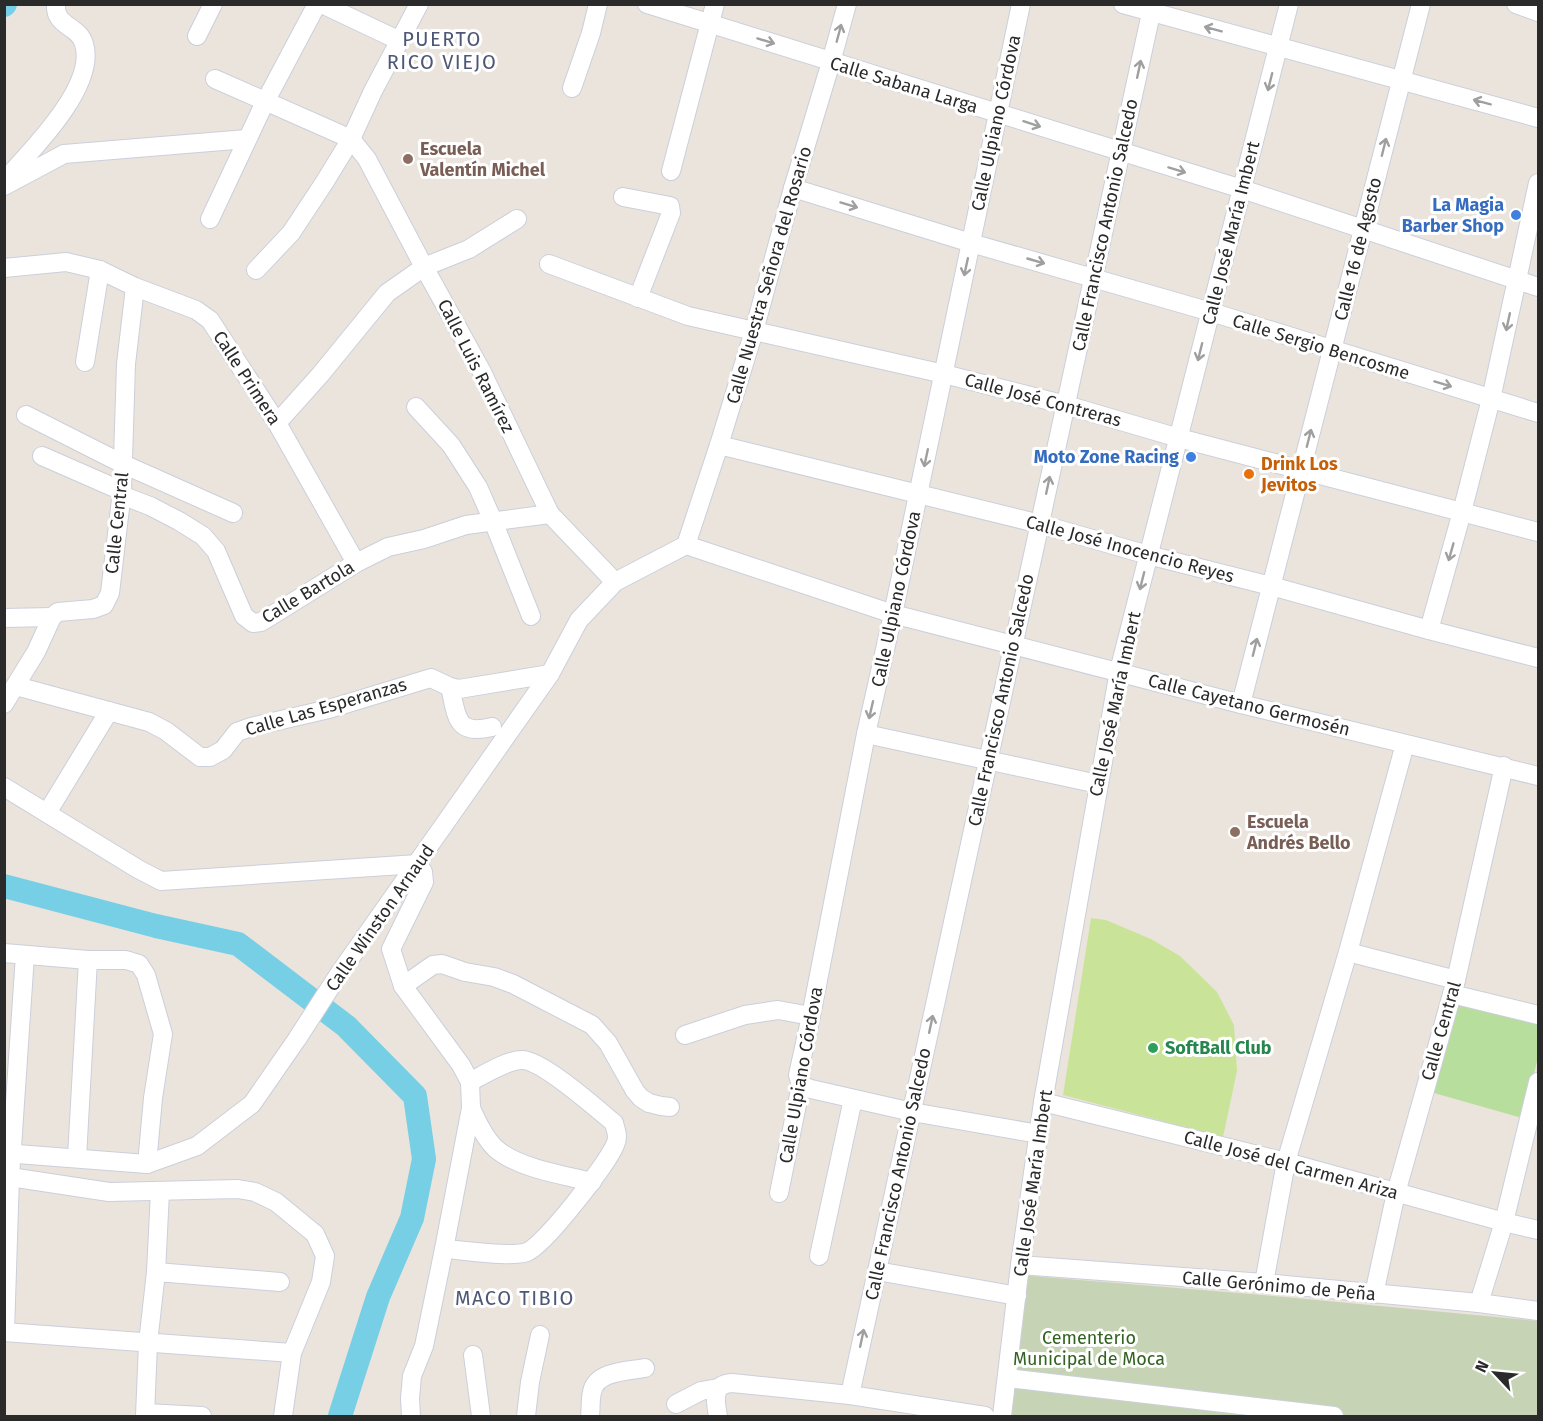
<svg xmlns="http://www.w3.org/2000/svg" width="1543" height="1421" font-family="'Fira Sans',sans-serif">
	<rect width="100%" height="100%" fill="#ebe4dd"/>
	<!-- green -->
	<path fill="#b7de9d" d="M1459,1001L1538,1019V1058L1522,1118L1434,1093Z"/>
	<!-- cemetery -->
	<path fill="#c6d4b5" d="M1019,1275L1274,1296L1538,1321V1416H1005Z"/>
	<!-- pitch -->
	<path fill="#c9e499" d="M1091,918L1106,920L1151,939L1180,956L1217,992L1234,1025L1237,1071L1223,1137L1063,1095Z"/>
	<g fill="none" stroke-linecap="round" stroke-linejoin="round">
		<!-- river -->
		<g stroke="#77cfe6" stroke-width="24">
			<path d="M4,5L5,4"/>
			<path d="M4,886L156,926L238,944L346,1026L415,1096L424,1159L412,1218L378,1297L340,1416"/>
		</g>
		<defs>
			<g id="minor">
				<path d="M322,4L400,41"/>
				<path d="M647,4L1242,189L1538,287"/>
				<path d="M1123,4L1538,118"/>
				<path d="M1516,4L1538,12"/>
				<path d="M197,36L213,4"/>
				<path d="M215,79L351,139L367,159L424,267L481,370L550,514L615,582"/>
				<path d="M572,88L591,33L598,4"/>
				<path d="M671,171L715,4"/>
				<path d="M4,181C31,151 97,86 84,44C79,25 54,27 56,4"/>
				<path d="M4,186L64,154L247,139"/>
				<path d="M793,188L971,243L1211,312L1538,413"/>
				<path d="M623,197L670,206L671,213L638,298"/>
				<path d="M210,219L265,102L317,4"/>
				<path d="M549,264L688,316L944,374L1066,405L1179,438L1538,532"/>
				<path d="M4,268L66,262L100,270L135,287L196,310L210,320L277,423L356,563"/>
				<path d="M256,270L291,233L324,183L351,139L373,91L419,4"/>
				<path d="M85,362L100,270"/>
				<path d="M416,407L451,445L478,487L493,521L531,616"/>
				<path d="M26,415L123,464L233,513"/>
				<path d="M277,423L320,375L387,293L424,267L469,249L517,219"/>
				<path d="M719,445L1040,524L1148,555L1271,586L1429,630L1538,658"/>
				<path d="M42,456L122,491"/>
				<path d="M121,495L150,506L179,521L203,536L216,551L244,616L253,623L261,622L356,563L388,547L424,539L466,525L550,514"/>
				<path d="M686,545L893,614L1241,704L1538,776"/>
				<path d="M686,545L719,445L754,331L793,188L831,62L847,4"/>
				<path d="M4,618L52,617"/>
				<path d="M1429,630L1462,512L1491,399L1538,183"/>
				<path d="M16,686L149,722L166,731L200,757H210L223,750L237,732L251,727L329,709L421,681L431,678L450,687L459,689L550,674"/>
				<path d="M450,687C457,716 455,736 492,727"/>
				<path d="M4,704L36,652L52,617L58,612L93,609L104,605L110,593L122,491L126,364L135,287"/>
				<path d="M1241,704L1421,4"/>
				<path d="M866,734L1098,784"/>
				<path d="M4,787L138,869L161,881L418,864L423,872L424,882L391,949L403,986L461,1065L470,1082L471,1108L444,1249L424,1346L412,1376L410,1398L411,1416"/>
				<path d="M47,813L109,711"/>
				<path d="M1348,952L1456,980"/>
				<path d="M4,953L88,960H126L139,964L146,975L163,1034L153,1098L147,1164"/>
				<path d="M403,986L433,965L442,964L465,972L494,977L513,984L592,1025L608,1043L635,1091L641,1098L649,1103L661,1106L670,1107"/>
				<path d="M1452,994L1538,1015"/>
				<path d="M685,1035L745,1015L778,1010L811,1016"/>
				<path d="M801,1085L811,1089L912,1112L1039,1134"/>
				<path d="M1043,1102L1286,1162L1504,1222L1538,1230"/>
				<path d="M471,1108C477,1122 484,1137 495,1148C517,1168 563,1175 592,1182"/>
				<path d="M4,1153L147,1164L197,1146L252,1104L297,1039L339,974L550,674L579,620L615,582L686,545"/>
				<path d="M77,1158L88,960"/>
				<path d="M10,1177L109,1192L238,1189L255,1192L276,1202L315,1234L325,1256L321,1282L292,1353L283,1416"/>
				<path d="M779,1193L801,1085L798,1075L811,1016L866,734L893,614L1021,4"/>
				<path d="M444,1249C464,1250 511,1258 527,1252C545,1245 607,1164 615,1145C619,1137 616,1131 614,1123C596,1108 542,1060 522,1060C507,1060 483,1075 470,1082"/>
				<path d="M819,1256L853,1099"/>
				<path d="M1020,1265L1264,1283L1479,1303L1538,1311"/>
				<path d="M877,1271L1017,1296"/>
				<path d="M156,1272L280,1282"/>
				<path d="M1264,1283L1286,1162L1348,952L1405,744"/>
				<path d="M1374,1294L1396,1193L1456,980L1504,766"/>
				<path d="M1479,1303L1504,1222L1538,1082"/>
				<path d="M4,1332L292,1353"/>
				<path d="M5,1332L10,1177L25,955"/>
				<path d="M473,1355L481,1416"/>
				<path d="M1007,1378L1334,1416"/>
				<path d="M850,1395L1153,4"/>
				<path d="M676,1404L701,1391L718,1388"/>
				<path d="M146,1413L202,1416"/>
				<path d="M145,1416L148,1343L156,1272L160,1192"/>
				<path d="M526,1416L530,1382L540,1335"/>
				<path d="M590,1416C591,1409 590,1400 592,1392C596,1371 628,1371 645,1368"/>
				<path d="M718,1416C715,1401 712,1384 732,1383L850,1395L985,1416"/>
				<path d="M1002,1416L1020,1265L1043,1102L1119,671L1289,4"/>
			</g>
		</defs>
		<!-- minor casing -->
		<use href="#minor" stroke="#cbcfdb" stroke-width="20"/>
		<!-- minor -->
		<use href="#minor" stroke="#fff" stroke-width="18"/>
	</g>
	<!-- one-way arrows -->
	<defs><path id="oneway-shaft" d="M-6 0H5M1.5-3L5.5 0L1.5 3" fill="none" stroke-width="1.6" stroke-linecap="round" stroke-linejoin="round" transform="scale(1.5)"/></defs>
	<g stroke="#9f9f9f">
		<use href="#oneway-shaft" transform="translate(1213 29) rotate(-165)"/>
		<use href="#oneway-shaft" transform="translate(839 33) rotate(-75)"/>
		<use href="#oneway-shaft" transform="translate(766 41) rotate(17)"/>
		<use href="#oneway-shaft" transform="translate(1139 69) rotate(-78)"/>
		<use href="#oneway-shaft" transform="translate(1270 82) rotate(104)"/>
		<use href="#oneway-shaft" transform="translate(1482 102) rotate(-165)"/>
		<use href="#oneway-shaft" transform="translate(1032 124) rotate(18)"/>
		<use href="#oneway-shaft" transform="translate(1384 147) rotate(-76)"/>
		<use href="#oneway-shaft" transform="translate(1177 170) rotate(17)"/>
		<use href="#oneway-shaft" transform="translate(849 205) rotate(17)"/>
		<use href="#oneway-shaft" transform="translate(1036 261) rotate(16)"/>
		<use href="#oneway-shaft" transform="translate(966 267) rotate(102)"/>
		<use href="#oneway-shaft" transform="translate(1508 322) rotate(102)"/>
		<use href="#oneway-shaft" transform="translate(1200 352) rotate(104)"/>
		<use href="#oneway-shaft" transform="translate(1443 384) rotate(17)"/>
		<use href="#oneway-shaft" transform="translate(1309 438) rotate(-76)"/>
		<use href="#oneway-shaft" transform="translate(926 458) rotate(102)"/>
		<use href="#oneway-shaft" transform="translate(1048 485) rotate(-78)"/>
		<use href="#oneway-shaft" transform="translate(1451 552) rotate(106)"/>
		<use href="#oneway-shaft" transform="translate(1142 581) rotate(104)"/>
		<use href="#oneway-shaft" transform="translate(1255 647) rotate(-76)"/>
		<use href="#oneway-shaft" transform="translate(871 710) rotate(103)"/>
		<use href="#oneway-shaft" transform="translate(931 1024) rotate(-78)"/>
		<use href="#oneway-shaft" transform="translate(862 1338) rotate(-78)"/>
	</g>
	<!-- markers -->
	<g fill="#8d6e63" stroke="#fff" stroke-width="2">
		<circle cx="408" cy="159" r="6"/>
		<circle cx="1235" cy="832" r="6"/>
	</g>
	<g fill="#3f7fe0" stroke="#fff" stroke-width="2">
		<circle cx="1516" cy="215" r="6"/>
		<circle cx="1191" cy="457" r="6"/>
	</g>
	<circle fill="#e8710a" stroke="#fff" stroke-width="2" cx="1249" cy="474" r="6"/>
	<circle fill="#2e9e5b" stroke="#fff" stroke-width="2" cx="1153" cy="1048" r="6"/>
	<g text-anchor="middle" dominant-baseline="central" stroke-width="6" stroke-linejoin="round" paint-order="stroke">
		<!-- street labels -->
		<g font-size="18" fill="#2a2a2a" stroke="#fff">
			<text transform="translate(904 85) rotate(17)">Calle Sabana Larga</text>
			<text transform="translate(996 123) rotate(-78)">Calle Ulpiano Córdova</text>
			<text transform="translate(1105 225) rotate(-78)">Calle Francisco Antonio Salcedo</text>
			<text transform="translate(1231 233) rotate(-76)">Calle José María Imbert</text>
			<text transform="translate(1358 249) rotate(-76)">Calle 16 de Agosto</text>
			<text transform="translate(769 275) rotate(-74)">Calle Nuestra Señora del Rosario</text>
			<text transform="translate(1321 347) rotate(17)">Calle Sergio Bencosme</text>
			<text transform="translate(476 366) rotate(63)">Calle Luis Ramírez</text>
			<text transform="translate(247 378) rotate(57)">Calle Primera</text>
			<text transform="translate(1043 400) rotate(15)">Calle José Contreras</text>
			<text transform="translate(117 523) rotate(-84)">Calle Central</text>
			<text transform="translate(1130 549) rotate(15)">Calle José Inocencio Reyes</text>
			<text transform="translate(308 592) rotate(-31)">Calle Bartola</text>
			<text transform="translate(896 599) rotate(-78)">Calle Ulpiano Córdova</text>
			<text transform="translate(1001 700) rotate(-78)">Calle Francisco Antonio Salcedo</text>
			<text transform="translate(1115 704) rotate(-78)">Calle José María Imbert</text>
			<text transform="translate(1249 705) rotate(14)">Calle Cayetano Germosén</text>
			<text transform="translate(326 707) rotate(-16)">Calle Las Esperanzas</text>
			<text transform="translate(380 918) rotate(-55)">Calle Winston Arnaud</text>
			<text transform="translate(1441 1031) rotate(-74)">Calle Central</text>
			<text transform="translate(801 1075) rotate(-80)">Calle Ulpiano Córdova</text>
			<text transform="translate(1291 1165) rotate(15)">Calle José del Carmen Ariza</text>
			<text transform="translate(898 1174) rotate(-78)">Calle Francisco Antonio Salcedo</text>
			<text transform="translate(1033 1183) rotate(-82)">Calle José María Imbert</text>
			<text transform="translate(1279 1286) rotate(5)">Calle Gerónimo de Peña</text>
		</g>
		<!-- education labels -->
		<g font-size="18" font-weight="bold" fill="#785e54" stroke="#fff" text-anchor="start">
			<text x="420" y="149">Escuela<tspan x="420" dy="21">Valentín Michel</tspan></text>
			<text x="1247" y="822">Escuela<tspan x="1247" dy="21">Andrés Bello</tspan></text>
		</g>
		<!-- shop labels -->
		<g font-size="18" font-weight="bold" fill="#366cbe" stroke="#fff" text-anchor="end">
			<text x="1504" y="205">La Magia<tspan x="1504" dy="21">Barber Shop</tspan></text>
			<text x="1179" y="457">Moto Zone Racing</text>
		</g>
		<!-- food labels -->
		<g font-size="18" font-weight="bold" fill="#c56008" stroke="#fff" text-anchor="start">
			<text x="1261" y="464">Drink Los<tspan x="1261" dy="21">Jevitos</tspan></text>
		</g>
		<!-- leisure labels -->
		<g font-size="18" font-weight="bold" fill="#27864d" stroke="#fff" text-anchor="start">
			<text x="1165" y="1048">SoftBall Club</text>
		</g>
		<!-- park labels -->
		<g font-size="18" fill="#31621f" stroke="#fff">
			<text x="1089" y="1338">Cementerio<tspan x="1089" dy="21">Municipal de Moca</tspan></text>
		</g>
		<!-- neighbourhood labels -->
		<g font-size="20" letter-spacing="1.5" fill="#4d5777" stroke="#fff">
			<text x="442" y="39">PUERTO<tspan x="442" dy="23">RICO VIEJO</tspan></text>
			<text x="515" y="1298">MACO TIBIO</text>
		</g>
	</g>
	<!-- border -->
	<rect width="1543" height="1421" fill="none" stroke="#2a2a2a" stroke-width="12"/>
	<!-- north arrow -->
	<g transform="translate(1495 1373) rotate(296)" stroke="#ffffff" stroke-width="4.5" paint-order="stroke">
	<path d="M0-4.5L10 22L0 15L-10 22Z" fill="#2a2a2a"/>
	<text y="-9" font-size="16" font-weight="bold" text-anchor="middle" fill="#2a2a2a">N</text>
	</g>
</svg>
